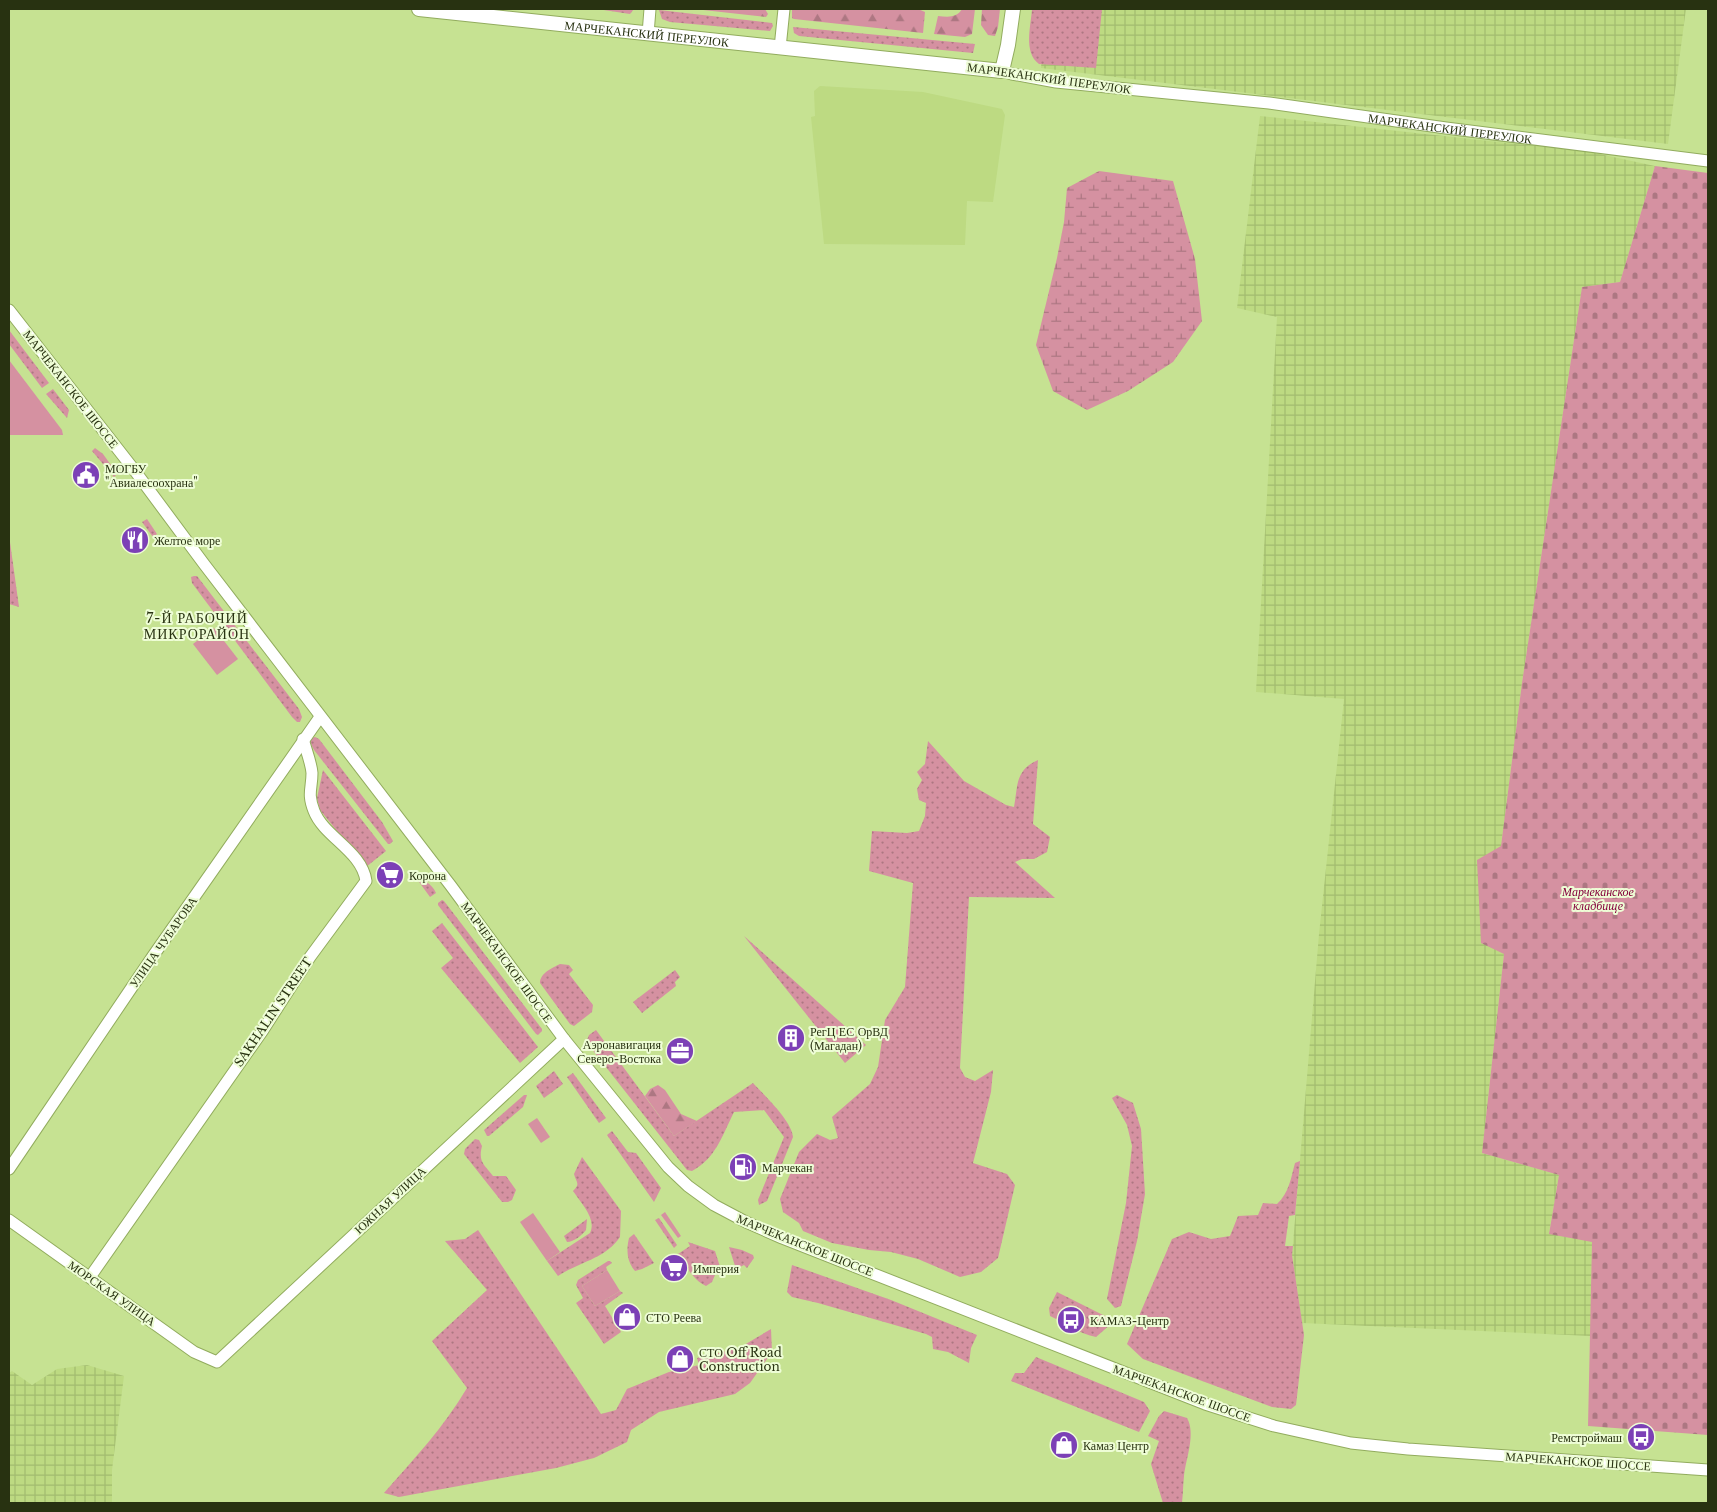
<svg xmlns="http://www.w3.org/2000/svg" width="1717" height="1512" font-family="'Libre Baskerville',serif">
	<defs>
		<pattern id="industrial-grid" width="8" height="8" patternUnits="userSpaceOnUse" patternTransform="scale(1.25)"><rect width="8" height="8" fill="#bdda82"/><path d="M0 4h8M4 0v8" fill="none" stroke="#a2bc6f"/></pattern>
		<pattern id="grass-dots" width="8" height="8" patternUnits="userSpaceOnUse" patternTransform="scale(1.25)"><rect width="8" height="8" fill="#d591a1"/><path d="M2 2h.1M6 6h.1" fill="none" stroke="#ad7782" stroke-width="1.8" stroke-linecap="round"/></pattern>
		<pattern id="forest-firs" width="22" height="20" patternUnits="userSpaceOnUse" patternTransform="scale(1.25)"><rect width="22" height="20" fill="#d591a1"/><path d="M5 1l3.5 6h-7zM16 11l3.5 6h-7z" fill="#ad7782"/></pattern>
		<pattern id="wetland-marsh" width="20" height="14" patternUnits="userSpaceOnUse" patternTransform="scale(1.25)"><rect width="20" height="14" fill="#d591a1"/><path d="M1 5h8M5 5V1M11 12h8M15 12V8" fill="none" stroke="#ad7782"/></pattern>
		<pattern id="cemetery-stones" width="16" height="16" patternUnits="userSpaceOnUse" patternTransform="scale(1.25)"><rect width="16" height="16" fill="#d591a1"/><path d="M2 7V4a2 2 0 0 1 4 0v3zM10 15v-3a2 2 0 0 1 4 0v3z" fill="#ad7782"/></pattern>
	</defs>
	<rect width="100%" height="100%" fill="#c6e292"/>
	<!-- built -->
	<path fill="#bdda82" d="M820,86L923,92L1002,109L1005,115L993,202L967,201L965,245L824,244L811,117L815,116L814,91Z"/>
	<!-- industrial -->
	<g fill="url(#industrial-grid)">
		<path d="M1046,9H1686L1668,144L1041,68Z"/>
		<path d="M1260,116L1590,152L1655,166L1620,282L1582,287L1522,683L1501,846L1504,954L1482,1153L1559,1175L1549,1233L1592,1241L1591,1336L1302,1323L1292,1255L1319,934L1344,699L1256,692L1277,317L1237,308Z"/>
		<path d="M87,1365L124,1376L112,1470V1503H9V1373L12,1371L32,1385L57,1369Z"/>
	</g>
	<!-- grass -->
	<g fill="url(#grass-dots)">
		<path d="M597,9H634L630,14Z"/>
		<path d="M1032,9H1102L1096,68L1039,64C1023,52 1031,26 1032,9Z"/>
		<path d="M659,10L772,23L773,26L770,31L670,22L662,19Z"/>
		<path d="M793,27L975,44L973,53L799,36L794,33Z"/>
		<path d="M9,330L49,383L42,388L9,344Z"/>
		<path d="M53,389L69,410L67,418L46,394Z"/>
		<path d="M95,448L103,454L116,472V475L114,477L92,451Z"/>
		<path d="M147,519L157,534L153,537L142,522Z"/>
		<path d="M9,540L10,542L19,607L9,604Z"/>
		<path d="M194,576H197L299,709L302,717L300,722H297L292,717L192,583L191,577Z"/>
		<path d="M315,737L319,739L382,822L393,841L390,844H388L314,750L310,742L311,738Z"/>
		<path d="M928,741L964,781L1006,805L1014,807C1018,786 1015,770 1038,760L1033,824L1050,837L1047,852L1034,859H1022L1015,862L1055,898L969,897L960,1068L965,1077L975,1081L993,1070L991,1092L973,1163L1007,1174L1015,1185L998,1258L981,1272L960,1277L918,1259L891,1252L869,1250L832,1243L803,1231L799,1223L783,1212L780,1199L799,1152L817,1134L830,1140L838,1138L832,1117L870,1084L878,1067L885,1020L905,987L913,883L869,871L872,831L907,833L919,831L925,816L926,803L919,800L917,789L922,780L917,772L925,764Z"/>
		<path d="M323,770L386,851L366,867L320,810L317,798Z"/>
		<path d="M416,872C422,881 432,883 436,893L430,897L414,875Z"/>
		<path d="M442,900L444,901L542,1029V1031L538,1035L536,1034L438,905V903Z"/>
		<path d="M442,923L538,1047L520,1063L441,968L453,958L432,931Z"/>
		<path d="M744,936L866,1045L845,1063Z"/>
		<path d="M560,964L569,965L573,970L569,974L593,1005L592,1012L574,1026L570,1024L540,983C540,973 552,968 560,964Z"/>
		<path d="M675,970L680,977L675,982L676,986L642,1013L633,1002Z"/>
		<path d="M596,1030L674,1136L753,1083C764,1095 792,1121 793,1137L767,1201L759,1205L758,1200L784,1137L764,1110L734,1112C722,1136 716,1158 692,1171L687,1170L591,1048L587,1040L589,1035Z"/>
		<path d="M554,1071L563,1084L544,1098L536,1086Z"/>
		<path d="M573,1073L606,1118L599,1123L567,1077Z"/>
		<path d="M524,1095H527L523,1107L489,1136H487L484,1130Z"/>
		<path d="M1117,1095L1133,1103L1141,1129L1145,1194L1137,1241L1121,1306L1115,1308L1107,1299L1126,1203L1132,1146L1127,1125L1112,1098Z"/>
		<path d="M612,1131L628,1152L636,1153L661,1188L654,1202L607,1135Z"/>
		<path d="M475,1139L479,1140L482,1146C478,1162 484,1164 493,1176H506L516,1190L512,1200L508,1202H502L464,1154L465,1149Z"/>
		<path d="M582,1157L621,1211L620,1237C605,1259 579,1262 558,1276L547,1261L590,1233C597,1219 581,1203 573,1191C581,1184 576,1182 574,1174Z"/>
		<path d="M1300,1161L1295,1215L1289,1216L1285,1246H1293L1292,1255L1304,1335L1296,1405L1291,1409L1272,1407L1143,1359L1127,1344L1172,1239L1189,1232L1211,1239L1230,1236L1238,1216L1258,1215L1263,1203L1277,1204C1289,1193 1291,1178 1295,1163Z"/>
		<path d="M659,1218L677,1245L674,1248L655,1220Z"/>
		<path d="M587,1219L586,1230C582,1235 574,1242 567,1242L564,1236Z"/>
		<path d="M478,1230L601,1414L616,1410L627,1389L669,1372L699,1365L697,1358L739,1348L771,1329L772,1352L750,1383L735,1394L659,1412L631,1430L627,1442L594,1458L556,1468L399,1497L384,1493C414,1459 444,1427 467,1388L432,1341L487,1290L445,1241L465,1239Z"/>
		<path d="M634,1234L654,1263L642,1269L635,1271C627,1262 626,1250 629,1238Z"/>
		<path d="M688,1242L715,1251L722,1273L715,1275L712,1282L706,1286C693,1280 686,1266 678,1254L690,1246Z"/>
		<path d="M729,1247L742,1250L753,1255L754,1258L747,1268L744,1265L736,1269Z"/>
		<path d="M608,1261H610L612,1263L606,1267L607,1270L582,1286L595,1306L620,1291L623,1293L605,1306L621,1332L604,1344L576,1303L583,1298L576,1285L578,1280Z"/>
		<path d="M792,1265L891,1300L977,1335L971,1348L969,1363L948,1352L933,1349L932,1337L926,1334L818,1303L792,1297L787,1292Z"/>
		<path d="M1057,1292L1107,1317L1111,1324L1096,1337C1080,1334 1065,1323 1050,1316L1049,1308Z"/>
		<path d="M1036,1357L1144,1402L1150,1411L1139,1432L1011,1381L1015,1373H1024Z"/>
		<path d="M1164,1411L1187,1418C1196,1434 1186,1458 1184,1476C1183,1485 1183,1494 1182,1503H1163L1151,1464L1159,1441L1148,1436L1159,1416Z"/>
	</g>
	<!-- forest -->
	<g fill="url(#forest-firs)">
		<path d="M694,9H765L768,14L766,17Z"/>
		<path d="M792,9H918L925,12L923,33L794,19L792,18Z"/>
		<path d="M962,9H975L972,34L965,37L934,34L938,16C948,17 957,18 962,9Z"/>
		<path d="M982,9H1000L998,27L995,36L988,35L981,25Z"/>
		<path d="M658,1085L665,1090L681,1114L697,1121L674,1136L645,1096L650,1089Z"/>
		<path d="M665,1212L681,1236L678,1238L661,1215Z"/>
	</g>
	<!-- wetland -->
	<path fill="url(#wetland-marsh)" d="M1099,171L1173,181L1195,259L1202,321L1173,362L1128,391L1087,410L1053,391L1036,345L1057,258L1064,222L1067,188Z"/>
	<!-- cemetery -->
	<path fill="url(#cemetery-stones)" d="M1655,166L1708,173V1435L1588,1426L1592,1242L1549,1234L1559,1175L1482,1153L1504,954L1481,943L1477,860L1501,846L1522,683L1582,287L1620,282Z"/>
	<!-- park -->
	<g fill="#d591a1">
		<path d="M9,360L62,430L63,435H9Z"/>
		<path d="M214,628L238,659L217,675L193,644Z"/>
		<path d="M537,1118L550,1137L541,1143L528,1124Z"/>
		<path d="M533,1213L560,1252L547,1261L520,1222Z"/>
		<path d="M607,1270L620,1291L595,1306L582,1286Z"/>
	</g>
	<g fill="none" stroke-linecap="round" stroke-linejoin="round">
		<defs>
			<g id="minor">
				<path d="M648,34L650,9"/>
				<path d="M780,48L784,9"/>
				<path id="s1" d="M1002,71L1012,74L1056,82L1269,103L1446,128L1708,161"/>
				<path d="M9,310L135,471L204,564L451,886L564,1039L668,1167L688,1186L714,1205L746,1222L782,1238L1205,1404L1274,1426L1351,1443L1408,1449L1708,1470"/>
				<path d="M9,1169L153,956L320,717"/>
				<path d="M9,1220L194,1352L217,1362L564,1039"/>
				<path d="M90,1277L263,1030L310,957L366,881C362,851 324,837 314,811C307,793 312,789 312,773C311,762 306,750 303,739"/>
			</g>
			<g id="major">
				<path id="s2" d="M419,9L1002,71L1008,45L1013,9"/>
			</g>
		</defs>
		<!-- minor casing -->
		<use href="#minor" stroke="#92ac5e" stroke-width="13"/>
		<!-- major casing -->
		<use href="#major" stroke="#92ac5e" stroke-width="16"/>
		<!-- minor -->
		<use href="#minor" stroke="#fff" stroke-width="11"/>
		<!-- major -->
		<use href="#major" stroke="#fff" stroke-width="14"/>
	</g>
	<!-- icons -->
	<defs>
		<symbol id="civic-disc" viewBox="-11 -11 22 22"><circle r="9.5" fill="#7c40b6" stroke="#eefdd6"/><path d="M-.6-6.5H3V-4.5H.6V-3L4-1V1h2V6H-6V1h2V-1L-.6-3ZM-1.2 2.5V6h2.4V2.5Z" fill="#fff"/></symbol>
		<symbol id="restaurant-disc" viewBox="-11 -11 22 22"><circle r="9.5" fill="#7c40b6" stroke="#eefdd6"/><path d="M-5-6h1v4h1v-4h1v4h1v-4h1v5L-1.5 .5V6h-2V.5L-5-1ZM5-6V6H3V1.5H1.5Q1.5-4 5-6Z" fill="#fff"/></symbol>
		<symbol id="supermarket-disc" viewBox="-11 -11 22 22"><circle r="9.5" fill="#7c40b6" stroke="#eefdd6"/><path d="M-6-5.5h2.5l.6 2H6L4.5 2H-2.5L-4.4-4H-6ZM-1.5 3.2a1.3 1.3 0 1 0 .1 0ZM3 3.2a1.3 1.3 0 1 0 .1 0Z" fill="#fff"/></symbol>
		<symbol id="building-disc" viewBox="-11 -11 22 22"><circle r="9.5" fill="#7c40b6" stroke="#eefdd6"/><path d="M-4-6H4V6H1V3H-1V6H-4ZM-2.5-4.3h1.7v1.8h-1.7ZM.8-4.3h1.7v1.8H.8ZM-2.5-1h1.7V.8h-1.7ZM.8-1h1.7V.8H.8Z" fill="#fff"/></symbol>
		<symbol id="office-disc" viewBox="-11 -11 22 22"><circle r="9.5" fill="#7c40b6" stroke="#eefdd6"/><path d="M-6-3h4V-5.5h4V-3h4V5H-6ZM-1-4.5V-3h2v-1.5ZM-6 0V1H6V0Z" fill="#fff"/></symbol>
		<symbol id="fuel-disc" viewBox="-11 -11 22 22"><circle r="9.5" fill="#7c40b6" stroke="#eefdd6"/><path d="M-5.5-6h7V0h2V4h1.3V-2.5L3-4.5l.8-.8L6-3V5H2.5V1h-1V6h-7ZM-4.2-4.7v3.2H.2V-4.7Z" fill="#fff"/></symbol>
		<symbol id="shop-disc" viewBox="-11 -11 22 22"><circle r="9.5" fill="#7c40b6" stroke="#eefdd6"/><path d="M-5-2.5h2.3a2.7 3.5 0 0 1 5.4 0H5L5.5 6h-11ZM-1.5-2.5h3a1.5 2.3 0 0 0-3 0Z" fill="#fff"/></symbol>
		<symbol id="bus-disc" viewBox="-11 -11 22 22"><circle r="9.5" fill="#7c40b6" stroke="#eefdd6"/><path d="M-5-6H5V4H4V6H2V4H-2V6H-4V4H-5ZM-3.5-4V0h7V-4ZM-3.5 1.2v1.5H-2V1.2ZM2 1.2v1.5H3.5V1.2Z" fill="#fff"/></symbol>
	</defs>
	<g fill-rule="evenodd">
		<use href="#civic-disc" x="70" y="459" width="32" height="32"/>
		<use href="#restaurant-disc" x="119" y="524" width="32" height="32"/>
		<use href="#supermarket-disc" x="374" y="859" width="32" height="32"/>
		<use href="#building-disc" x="775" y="1022" width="32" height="32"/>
		<use href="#office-disc" x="664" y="1035" width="32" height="32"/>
		<use href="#fuel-disc" x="727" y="1151" width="32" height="32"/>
		<use href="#supermarket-disc" x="658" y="1252" width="32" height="32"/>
		<use href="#shop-disc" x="611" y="1301" width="32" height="32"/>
		<use href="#bus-disc" x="1055" y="1304" width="32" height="32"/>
		<use href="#shop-disc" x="664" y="1343" width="32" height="32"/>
		<use href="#bus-disc" x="1625" y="1421" width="32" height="32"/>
		<use href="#shop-disc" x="1048" y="1429" width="32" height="32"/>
	</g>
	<g text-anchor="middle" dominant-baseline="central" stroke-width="4" stroke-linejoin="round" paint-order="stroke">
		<!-- street labels -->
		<g font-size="12" fill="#283211" stroke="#eefdd6">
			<text stroke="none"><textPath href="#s2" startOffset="229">МАРЧЕКАНСКИЙ ПЕРЕУЛОК</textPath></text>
			<text transform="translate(1049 78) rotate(8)">МАРЧЕКАНСКИЙ ПЕРЕУЛОК</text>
			<text stroke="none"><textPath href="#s1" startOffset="452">МАРЧЕКАНСКИЙ ПЕРЕУЛОК</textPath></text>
			<text transform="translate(71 389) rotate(52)">МАРЧЕКАНСКОЕ ШОССЕ</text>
			<text transform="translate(163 942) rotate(-55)">УЛИЦА ЧУБАРОВА</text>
			<text transform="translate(507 962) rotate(54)">МАРЧЕКАНСКОЕ ШОССЕ</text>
			<text transform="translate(273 1012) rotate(-56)">SAKHALIN STREET</text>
			<text transform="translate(390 1200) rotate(-43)">ЮЖНАЯ УЛИЦА</text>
			<text transform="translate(805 1245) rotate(22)">МАРЧЕКАНСКОЕ ШОССЕ</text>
			<text transform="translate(112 1293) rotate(35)">МОРСКАЯ УЛИЦА</text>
			<text transform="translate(1182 1393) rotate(20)">МАРЧЕКАНСКОЕ ШОССЕ</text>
			<text transform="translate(1578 1461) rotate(4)">МАРЧЕКАНСКОЕ ШОССЕ</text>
		</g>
		<!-- poi labels -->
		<g font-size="12" fill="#283211" stroke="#eefdd6" text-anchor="start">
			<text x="105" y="468">МОГБУ<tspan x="105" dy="14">"Авиалесоохрана"</tspan></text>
			<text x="154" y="540">Желтое море</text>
			<text x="409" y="875">Корона</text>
			<text x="810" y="1031">РегЦ ЕС ОрВД<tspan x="810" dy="14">(Магадан)</tspan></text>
			<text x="661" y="1044" text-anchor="end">Аэронавигация<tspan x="661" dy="14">Северо-Востока</tspan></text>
			<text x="762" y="1167">Марчекан</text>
			<text x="693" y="1268">Империя</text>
			<text x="646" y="1317">СТО Реева</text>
			<text x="1090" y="1320">КАМАЗ-Центр</text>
			<text x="699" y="1352">СТО Off Road<tspan x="699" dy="14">Construction</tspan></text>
			<text x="1622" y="1437" text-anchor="end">Ремстроймаш</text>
			<text x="1083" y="1445">Камаз Центр</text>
		</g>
		<!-- park labels -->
		<g font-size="12" font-style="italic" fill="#84003c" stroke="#eefdd6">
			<text x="1598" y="891">Марчеканское<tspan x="1598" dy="14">кладбище</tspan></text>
		</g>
		<!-- neighbourhood labels -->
		<g font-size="14" letter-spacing="1" fill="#283211" stroke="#eefdd6">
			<text x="197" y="618">7-Й РАБОЧИЙ<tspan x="197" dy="16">МИКРОРАЙОН</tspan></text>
		</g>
	</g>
	<!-- border -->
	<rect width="1717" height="1512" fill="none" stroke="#283211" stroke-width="20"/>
</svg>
